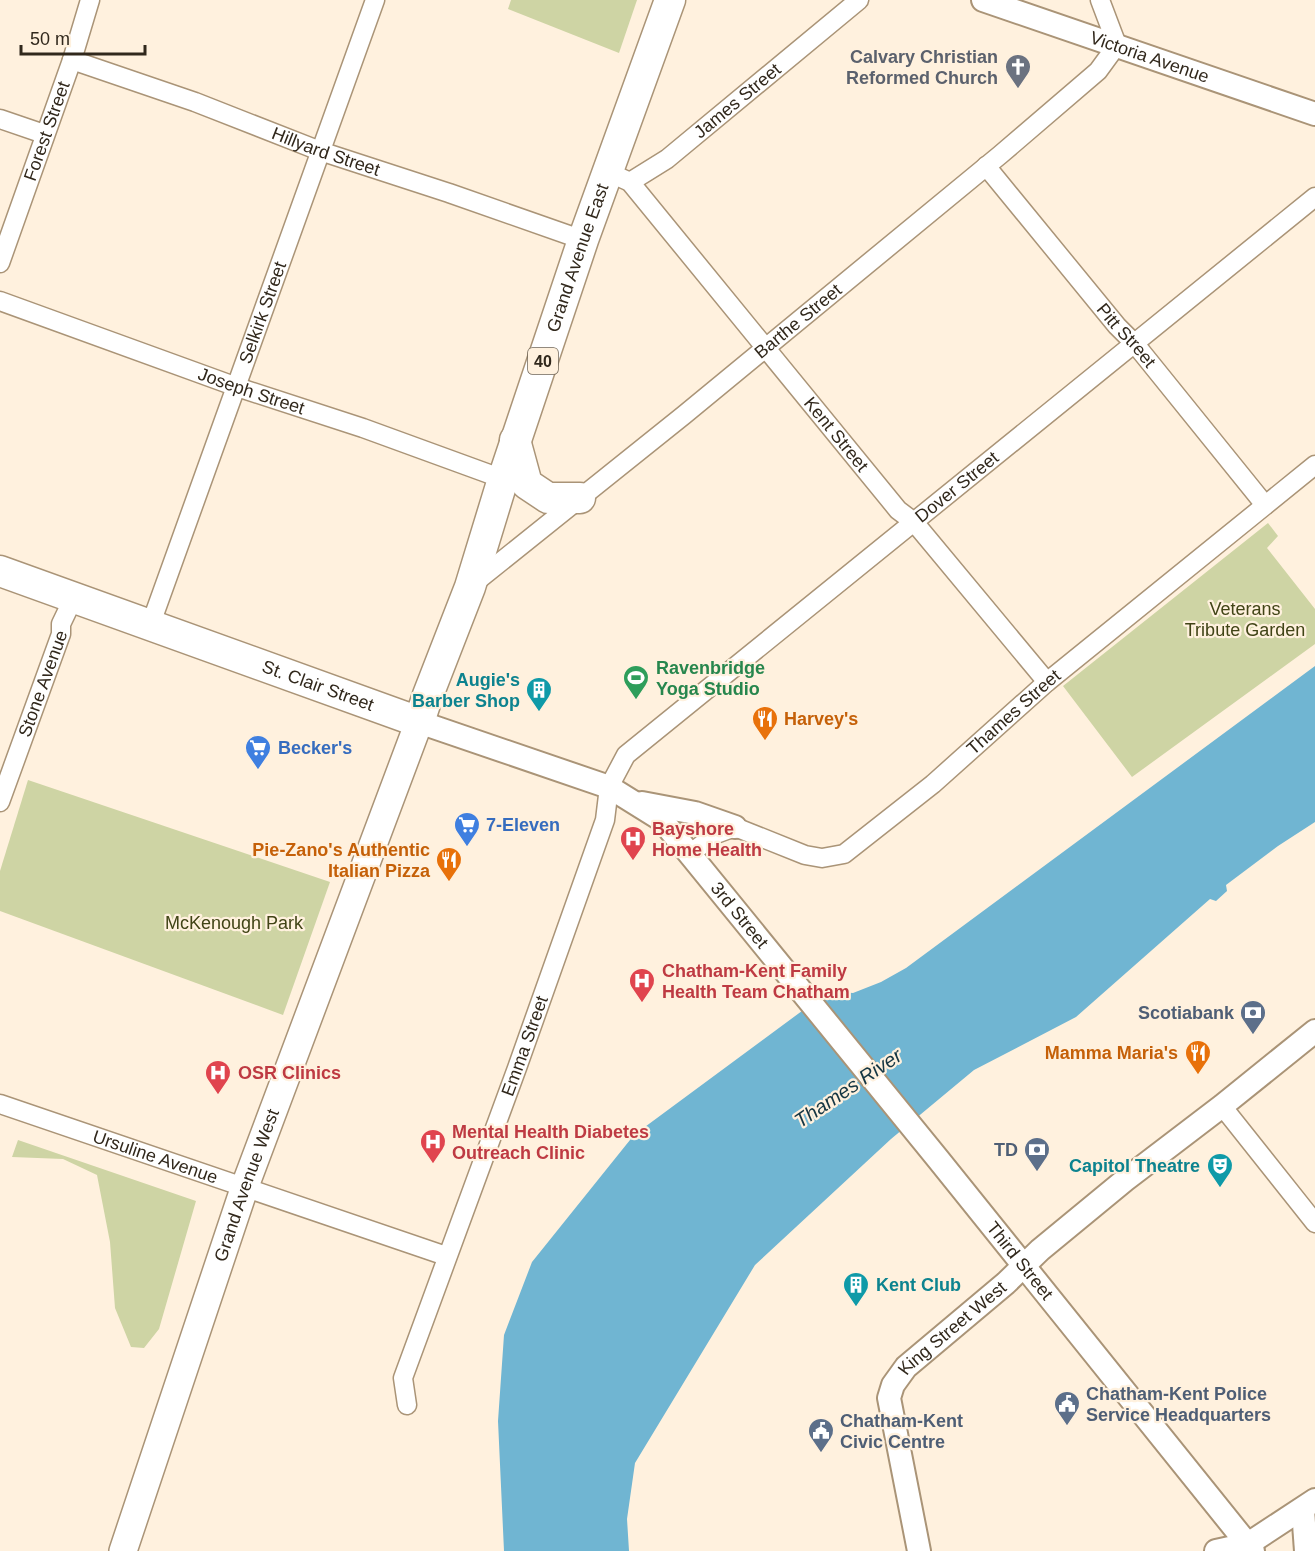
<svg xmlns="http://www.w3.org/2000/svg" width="1315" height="1551" font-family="Helvetica,sans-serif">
	<rect width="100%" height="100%" fill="#fff1de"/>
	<!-- green -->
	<g fill="#ced4a4">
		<path d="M511,0H637L619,53L508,9Z"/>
		<path d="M1268,523L1278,536L1267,548L1315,609V644L1132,777L1063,686Z"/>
		<path d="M28,780L330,882L283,1015L0,911V871Z"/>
		<path d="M18,1140L196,1201L159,1329L144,1348L131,1347L115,1308L110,1242L97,1175L63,1159L12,1157Z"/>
	</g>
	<!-- water -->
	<path fill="#70b5d2" d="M1315,666V822L1278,846L1226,885L1227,891L1216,901L1210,899L1076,1017L974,1070L891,1139L755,1265L635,1463L627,1519L629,1551H504L498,1421L504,1335L532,1262L634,1135L829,991L853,993L881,982L906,968Z"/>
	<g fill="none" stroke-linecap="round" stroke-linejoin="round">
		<defs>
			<g id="minor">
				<path id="s1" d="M72,60L195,102L320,151L449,193L583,240"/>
				<path d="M0,119L44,134"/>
				<path id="s2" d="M986,166L1117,326L1135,344L1265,505"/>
				<path id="s3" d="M608,172L630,182L898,510L914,522L1047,682"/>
				<path id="s4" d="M630,182L667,159L859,0"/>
				<path id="s5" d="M0,263L72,60L90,0"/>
				<path id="s6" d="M0,301L237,387L363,428L503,479"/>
				<path id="s7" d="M473,584L684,415L1000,155L1098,71L1117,45L1100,0"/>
				<path id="s8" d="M150,626L375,0"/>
				<path id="s9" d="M0,802L61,634V624L73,599"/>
				<path id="s10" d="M691,853L716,834L735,827L805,855L822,858L844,854L933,784L1047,682L1315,465"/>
				<path id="s11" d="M0,1104L446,1256"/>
				<path d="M1222,1106L1315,1223"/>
				<path id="s12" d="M407,1405L403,1378L517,1068L605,820L609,787L626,755L1315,197"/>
			</g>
			<g id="tertiary">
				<path id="s13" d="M983,0L1315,114"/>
				<path id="s14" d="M419,722L609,787L662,820L938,1159L1253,1551"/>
				<path d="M642,803L695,813L735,827"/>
				<path d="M1303,1510L1306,1551"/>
				<path id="s15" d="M919,1551L889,1398L893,1385L906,1367L1006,1283L1040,1250L1125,1180L1222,1106L1315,1031"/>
				<path d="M1216,1551L1248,1544L1315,1500"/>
			</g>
			<g id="secondary">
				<path id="s16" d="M123,1551L245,1186L419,722"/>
			</g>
			<g id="primary">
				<path d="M515,440L527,484L548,498H580"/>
				<path id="s17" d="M0,571L419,722L428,695L470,587L503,479L583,240L670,0"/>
			</g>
		</defs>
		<!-- minor casing -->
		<use href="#minor" stroke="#aa9477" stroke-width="21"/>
		<!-- tertiary casing -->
		<use href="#tertiary" stroke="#aa9477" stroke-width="26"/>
		<!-- secondary casing -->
		<use href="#secondary" stroke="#aa9477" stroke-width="30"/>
		<!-- primary casing -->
		<use href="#primary" stroke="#aa9477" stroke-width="33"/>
		<!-- minor -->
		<use href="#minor" stroke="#fff" stroke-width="18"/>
		<!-- tertiary -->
		<use href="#tertiary" stroke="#fff" stroke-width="22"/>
		<!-- secondary -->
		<use href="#secondary" stroke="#fff" stroke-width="27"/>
		<!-- primary -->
		<use href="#primary" stroke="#fff" stroke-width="30"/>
	</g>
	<!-- icons -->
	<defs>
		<symbol id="church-pin" viewBox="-11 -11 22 30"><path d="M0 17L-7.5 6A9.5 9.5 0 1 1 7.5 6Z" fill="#6b7280" stroke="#fff1de"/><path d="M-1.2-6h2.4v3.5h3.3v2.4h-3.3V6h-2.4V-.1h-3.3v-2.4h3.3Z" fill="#fff"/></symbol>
		<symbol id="stadium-pin" viewBox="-11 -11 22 30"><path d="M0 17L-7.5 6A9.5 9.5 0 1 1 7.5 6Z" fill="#2e9e5b" stroke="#fff1de"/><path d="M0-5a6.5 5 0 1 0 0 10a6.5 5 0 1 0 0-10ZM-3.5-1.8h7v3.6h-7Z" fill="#fff"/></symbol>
		<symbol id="building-pin" viewBox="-11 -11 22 30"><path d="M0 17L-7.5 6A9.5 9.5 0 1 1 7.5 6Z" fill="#0f9aa8" stroke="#fff1de"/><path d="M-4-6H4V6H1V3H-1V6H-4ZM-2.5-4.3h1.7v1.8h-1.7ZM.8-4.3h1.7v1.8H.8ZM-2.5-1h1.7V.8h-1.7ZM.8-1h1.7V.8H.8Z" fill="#fff"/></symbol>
		<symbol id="restaurant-pin" viewBox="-11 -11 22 30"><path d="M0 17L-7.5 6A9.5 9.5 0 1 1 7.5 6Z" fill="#e8710a" stroke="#fff1de"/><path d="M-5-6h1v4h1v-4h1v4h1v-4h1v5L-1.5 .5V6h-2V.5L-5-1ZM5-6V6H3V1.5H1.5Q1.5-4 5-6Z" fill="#fff"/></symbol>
		<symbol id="supermarket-pin" viewBox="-11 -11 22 30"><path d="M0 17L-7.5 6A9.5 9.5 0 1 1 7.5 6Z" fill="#3f7fe0" stroke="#fff1de"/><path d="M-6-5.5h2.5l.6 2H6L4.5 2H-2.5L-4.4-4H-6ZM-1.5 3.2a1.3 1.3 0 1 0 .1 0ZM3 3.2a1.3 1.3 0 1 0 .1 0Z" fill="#fff"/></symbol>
		<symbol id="hospital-pin" viewBox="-11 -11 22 30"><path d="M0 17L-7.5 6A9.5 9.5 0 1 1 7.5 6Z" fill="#e0444e" stroke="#fff1de"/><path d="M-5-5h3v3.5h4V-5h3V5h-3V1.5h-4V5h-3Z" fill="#fff"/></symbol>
		<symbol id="bank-pin" viewBox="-11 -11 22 30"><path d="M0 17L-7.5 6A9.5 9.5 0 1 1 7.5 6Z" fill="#5c6f8a" stroke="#fff1de"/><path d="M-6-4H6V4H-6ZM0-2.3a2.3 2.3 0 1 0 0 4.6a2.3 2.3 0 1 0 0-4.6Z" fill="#fff"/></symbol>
		<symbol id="theatre-pin" viewBox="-11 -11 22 30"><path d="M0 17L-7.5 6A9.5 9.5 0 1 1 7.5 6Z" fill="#0f9aa8" stroke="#fff1de"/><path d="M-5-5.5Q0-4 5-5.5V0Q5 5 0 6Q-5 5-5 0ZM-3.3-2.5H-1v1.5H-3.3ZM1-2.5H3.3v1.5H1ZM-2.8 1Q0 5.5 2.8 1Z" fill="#fff"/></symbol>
		<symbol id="civic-pin" viewBox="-11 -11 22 30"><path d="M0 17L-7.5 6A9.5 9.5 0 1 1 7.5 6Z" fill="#5c6f8a" stroke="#fff1de"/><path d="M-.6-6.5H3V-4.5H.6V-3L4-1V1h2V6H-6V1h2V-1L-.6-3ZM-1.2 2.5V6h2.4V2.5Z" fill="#fff"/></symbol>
	</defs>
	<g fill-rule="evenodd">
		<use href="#church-pin" x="1003" y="52" width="30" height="40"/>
		<use href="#stadium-pin" x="621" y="663" width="30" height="40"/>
		<use href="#building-pin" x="524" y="675" width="30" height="40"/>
		<use href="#restaurant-pin" x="750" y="704" width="30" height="40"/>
		<use href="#supermarket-pin" x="243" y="733" width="30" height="40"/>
		<use href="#supermarket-pin" x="452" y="810" width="30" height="40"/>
		<use href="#hospital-pin" x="618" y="824" width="30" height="40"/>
		<use href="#restaurant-pin" x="434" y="845" width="30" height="40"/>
		<use href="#hospital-pin" x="627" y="966" width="30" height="40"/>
		<use href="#bank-pin" x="1238" y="998" width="30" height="40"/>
		<use href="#restaurant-pin" x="1183" y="1038" width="30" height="40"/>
		<use href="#hospital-pin" x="203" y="1058" width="30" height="40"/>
		<use href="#hospital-pin" x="418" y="1127" width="30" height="40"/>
		<use href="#bank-pin" x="1022" y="1135" width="30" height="40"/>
		<use href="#theatre-pin" x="1205" y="1151" width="30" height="40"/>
		<use href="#building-pin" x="841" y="1270" width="30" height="40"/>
		<use href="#civic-pin" x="1052" y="1389" width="30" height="40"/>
		<use href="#civic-pin" x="806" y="1416" width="30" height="40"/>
	</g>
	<g text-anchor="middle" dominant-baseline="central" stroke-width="4.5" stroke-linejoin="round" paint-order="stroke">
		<!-- shield labels -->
		<rect fill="#fff1de" stroke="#6f6456" stroke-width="1.5" x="528" y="348" width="30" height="26" rx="4.5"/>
		<g font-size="16" font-weight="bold" fill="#31281c">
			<text x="543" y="361">40</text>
		</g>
		<!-- street labels -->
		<g font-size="18" fill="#31281c" stroke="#fff1de">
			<text stroke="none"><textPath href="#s13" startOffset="176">Victoria Avenue</textPath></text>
			<text stroke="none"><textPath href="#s4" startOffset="135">James Street</textPath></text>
			<text stroke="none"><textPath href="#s5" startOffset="140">Forest Street</textPath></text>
			<text stroke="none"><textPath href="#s1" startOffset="270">Hillyard Street</textPath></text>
			<text stroke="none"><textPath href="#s17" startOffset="936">Grand Avenue East</textPath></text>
			<text stroke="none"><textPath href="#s8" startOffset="333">Selkirk Street</textPath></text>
			<text stroke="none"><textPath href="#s7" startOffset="418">Barthe Street</textPath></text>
			<text stroke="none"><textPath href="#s2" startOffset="220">Pitt Street</textPath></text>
			<text stroke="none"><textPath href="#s6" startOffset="267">Joseph Street</textPath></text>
			<text stroke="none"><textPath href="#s3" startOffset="350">Kent Street</textPath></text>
			<text stroke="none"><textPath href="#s12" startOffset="1116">Dover Street</textPath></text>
			<text stroke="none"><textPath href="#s9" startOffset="126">Stone Avenue</textPath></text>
			<text stroke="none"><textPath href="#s17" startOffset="338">St. Clair Street</textPath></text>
			<text stroke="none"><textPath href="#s10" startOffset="388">Thames Street</textPath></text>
			<text stroke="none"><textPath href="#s14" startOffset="386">3rd Street</textPath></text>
			<text stroke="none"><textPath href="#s12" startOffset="381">Emma Street</textPath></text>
			<text stroke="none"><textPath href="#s11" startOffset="164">Ursuline Avenue</textPath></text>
			<text stroke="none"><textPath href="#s16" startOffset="386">Grand Avenue West</textPath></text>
			<text stroke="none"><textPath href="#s14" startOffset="831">Third Street</textPath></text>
			<text stroke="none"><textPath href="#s15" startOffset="252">King Street West</textPath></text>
		</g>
		<!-- worship labels -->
		<g font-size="18" font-weight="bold" fill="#5b616d" stroke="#fff1de" text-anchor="end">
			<text x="998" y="57">Calvary Christian<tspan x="998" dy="21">Reformed Church</tspan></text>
		</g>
		<!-- park labels -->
		<g font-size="18" fill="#414416" stroke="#fff1de">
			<text x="1245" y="609">Veterans<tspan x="1245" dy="21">Tribute Garden</tspan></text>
			<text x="234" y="923">McKenough Park</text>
		</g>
		<!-- leisure labels -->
		<g font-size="18" font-weight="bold" fill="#27864d" stroke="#fff1de" text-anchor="start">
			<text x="656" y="668">Ravenbridge<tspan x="656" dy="21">Yoga Studio</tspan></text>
		</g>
		<!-- culture labels -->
		<g font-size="18" font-weight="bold" fill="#0d838f" stroke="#fff1de" text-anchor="end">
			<text x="520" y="680">Augie's<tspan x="520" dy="21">Barber Shop</tspan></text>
			<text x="1200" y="1166">Capitol Theatre</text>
			<text x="876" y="1285" text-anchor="start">Kent Club</text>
		</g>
		<!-- food labels -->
		<g font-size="18" font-weight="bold" fill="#c56008" stroke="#fff1de" text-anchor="end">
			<text x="784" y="719" text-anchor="start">Harvey's</text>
			<text x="430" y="850">Pie-Zano's Authentic<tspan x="430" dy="21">Italian Pizza</tspan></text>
			<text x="1178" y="1053">Mamma Maria's</text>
		</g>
		<!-- shop labels -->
		<g font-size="18" font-weight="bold" fill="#366cbe" stroke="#fff1de" text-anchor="start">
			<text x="278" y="748">Becker's</text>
			<text x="486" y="825">7-Eleven</text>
		</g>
		<!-- health labels -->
		<g font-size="18" font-weight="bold" fill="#be3a42" stroke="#fff1de" text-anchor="start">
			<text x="652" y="829">Bayshore<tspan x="652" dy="21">Home Health</tspan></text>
			<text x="662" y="971">Chatham-Kent Family<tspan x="662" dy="21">Health Team Chatham</tspan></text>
			<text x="238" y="1073">OSR Clinics</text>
			<text x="452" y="1132">Mental Health Diabetes<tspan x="452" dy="21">Outreach Clinic</tspan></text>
		</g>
		<!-- service labels -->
		<g font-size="18" font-weight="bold" fill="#4e5e75" stroke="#fff1de" text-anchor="end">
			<text x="1234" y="1013">Scotiabank</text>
			<text x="1018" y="1150">TD</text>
			<text x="1086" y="1394" text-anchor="start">Chatham-Kent Police<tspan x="1086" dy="21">Service Headquarters</tspan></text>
			<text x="840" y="1421" text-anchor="start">Chatham-Kent<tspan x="840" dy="21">Civic Centre</tspan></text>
		</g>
		<!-- water labels -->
		<g font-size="20" font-style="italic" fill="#153643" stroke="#fff1de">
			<text transform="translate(848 1088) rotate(-34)">Thames River</text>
		</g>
	</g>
	<!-- scale -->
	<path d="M21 45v9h124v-9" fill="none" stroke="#31281c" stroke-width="3"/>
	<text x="30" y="45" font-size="18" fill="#31281c" stroke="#fff1de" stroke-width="4.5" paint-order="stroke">50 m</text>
</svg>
